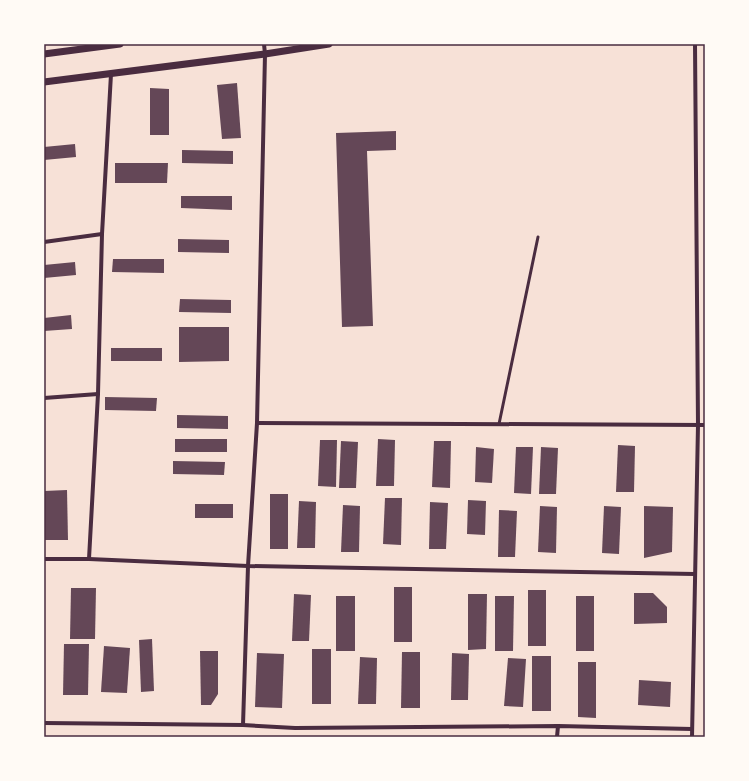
<svg xmlns="http://www.w3.org/2000/svg" width="749" height="781" font-family="'Fira Sans',sans-serif">
	<style>
		.building { fill: #644757 }
		.lines { fill: none; stroke-linecap: round; stroke-linejoin: round }
		.service { stroke: #4a2c40; stroke-width: 3 }
		.minor { stroke: #4a2c40; stroke-width: 4 }
		.tertiary { stroke: #4a2c40; stroke-width: 7 }
		.neatline { fill: none; stroke: #4a2c40; stroke-width: 1.5 }
	</style>
	<rect width="100%" height="100%" fill="#f7e1d7"/>
	<!-- building -->
	<g class="building">
		<polygon points="237,83 241,138 222,139 217,85"/>
		<polygon points="150,88 169,89 169,135 150,135"/>
		<polygon points="396,131 396,150 367,151 373,326 342,327 336,133"/>
		<polygon points="75,144 76,157 44,160 44,147"/>
		<polygon points="182,150 233,151 233,164 182,163"/>
		<polygon points="115,163 168,163 167,183 115,183"/>
		<polygon points="181,196 232,196 232,210 181,208"/>
		<polygon points="178,239 229,240 229,253 178,252"/>
		<polygon points="113,259 164,259 164,273 112,272"/>
		<polygon points="75,262 76,275 44,278 44,265"/>
		<polygon points="180,299 231,300 231,313 179,312"/>
		<polygon points="71,315 72,329 44,331 44,318"/>
		<polygon points="179,327 229,327 229,361 179,362"/>
		<rect x="111" y="348" width="51" height="13"/>
		<polygon points="105,397 157,398 156,411 105,410"/>
		<polygon points="177,415 228,416 228,429 177,428"/>
		<rect x="175" y="439" width="52" height="13"/>
		<polygon points="378,439 395,440 394,486 376,486"/>
		<polygon points="320,440 337,440 336,487 318,486"/>
		<polygon points="341,441 358,442 356,488 339,488"/>
		<polygon points="434,441 451,441 450,488 432,487"/>
		<polygon points="618,445 635,446 634,492 616,492"/>
		<polygon points="476,447 494,449 492,483 475,482"/>
		<polygon points="516,447 533,447 531,494 514,493"/>
		<polygon points="541,447 558,448 556,494 539,494"/>
		<polygon points="173,461 225,462 224,475 173,474"/>
		<polygon points="67,490 68,540 44,540 44,491"/>
		<rect x="270" y="494" width="18" height="55"/>
		<polygon points="385,498 402,498 401,545 383,544"/>
		<polygon points="468,500 486,501 485,535 467,534"/>
		<polygon points="299,501 316,502 315,548 297,548"/>
		<polygon points="430,502 448,503 446,549 429,549"/>
		<rect x="195" y="504" width="38" height="14"/>
		<polygon points="343,505 360,506 359,552 341,552"/>
		<polygon points="540,506 557,507 556,553 538,552"/>
		<polygon points="604,506 621,507 619,554 602,553"/>
		<polygon points="644,506 673,507 672,552 644,558"/>
		<polygon points="499,510 517,511 515,557 498,557"/>
		<rect x="394" y="587" width="18" height="55"/>
		<polygon points="71,588 96,588 95,639 70,639"/>
		<rect x="528" y="590" width="18" height="56"/>
		<polygon points="634,593 653,593 667,607 667,623 634,624"/>
		<polygon points="294,594 311,595 309,641 292,641"/>
		<polygon points="468,594 487,594 486,649 468,650"/>
		<rect x="336" y="596" width="19" height="55"/>
		<polygon points="495,596 514,596 513,651 495,651"/>
		<rect x="576" y="596" width="18" height="55"/>
		<polygon points="152,639 154,691 141,692 139,640"/>
		<polygon points="64,644 89,644 88,695 63,695"/>
		<polygon points="104,646 130,648 127,693 101,692"/>
		<rect x="312" y="649" width="19" height="55"/>
		<polygon points="200,651 218,651 218,694 211,705 201,705"/>
		<polygon points="402,652 420,652 420,708 401,708"/>
		<polygon points="257,653 284,654 282,708 255,707"/>
		<polygon points="452,653 469,654 468,700 451,700"/>
		<rect x="532" y="656" width="19" height="55"/>
		<polygon points="360,657 377,658 376,704 358,704"/>
		<polygon points="508,658 526,659 523,707 504,706"/>
		<polygon points="578,662 596,662 596,718 578,717"/>
		<polygon points="639,680 671,682 670,707 638,705"/>
	</g>
	<g class="lines">
		<!-- service -->
		<polyline class="service" points="499,424 538,237"/>
		<!-- minor -->
		<g class="minor">
			<polyline points="44,242 102,234"/>
			<polyline points="44,398 98,394"/>
			<polyline points="257,423 705,425"/>
			<polyline points="44,559 89,559 248,566 695,574"/>
			<polyline points="89,559 98,394 102,234 111,74"/>
			<polyline points="44,723 243,725 295,728 558,726 692,729"/>
			<polyline points="243,725 248,566 257,423 265,54 264,44"/>
			<polyline points="557,737 558,726"/>
			<polyline points="692,737 698,425 695,44"/>
		</g>
		<!-- tertiary -->
		<g class="tertiary">
			<polyline points="44,54 120,44"/>
			<polyline points="44,82 265,54 329,44"/>
		</g>
	</g>
	<!-- border -->
	<rect width="749" height="781" fill="none" stroke="#fffaf5" stroke-width="90"/>
	<rect x="45" y="45" width="659" height="691" class="neatline"/>
</svg>
